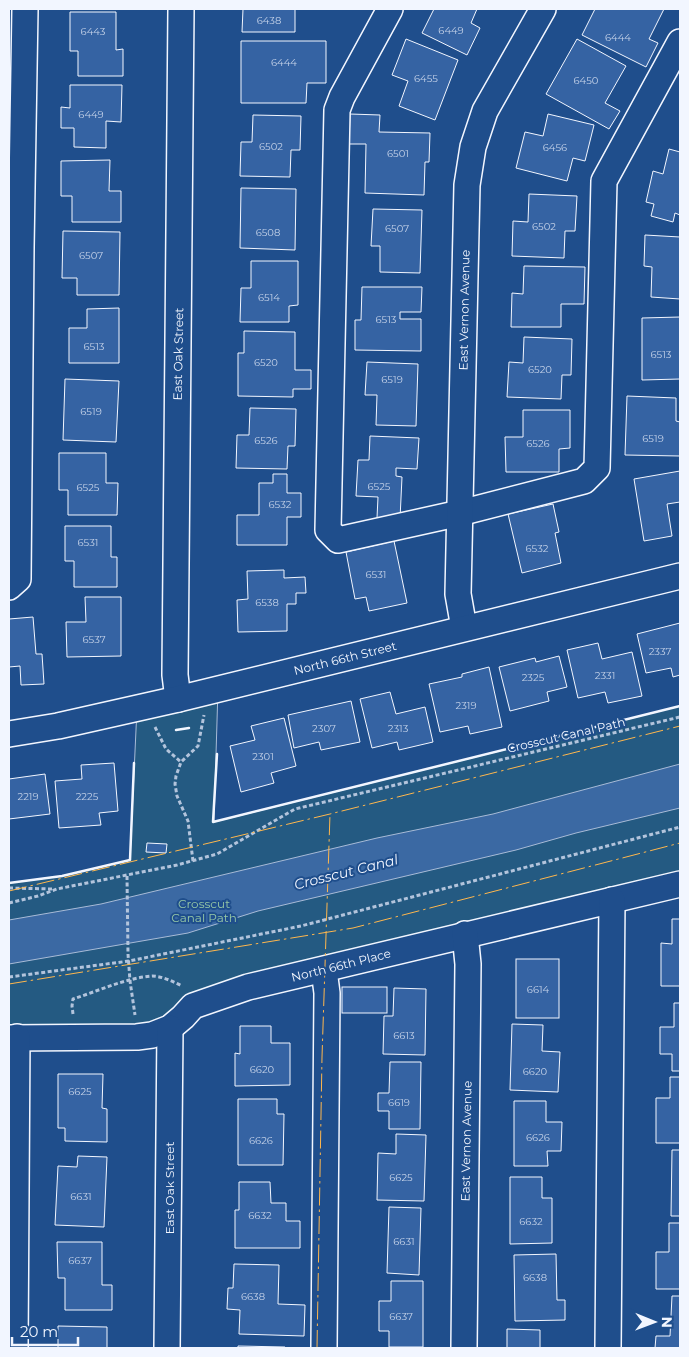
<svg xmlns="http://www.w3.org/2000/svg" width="689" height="1357" font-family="Montserrat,sans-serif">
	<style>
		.green { fill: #245a82; stroke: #a8bbd7 }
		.water { fill: #3b69a3; stroke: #a8bbd7 }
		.building { fill: #3563a3; stroke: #f2f6ff }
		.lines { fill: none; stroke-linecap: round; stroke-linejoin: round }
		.minor-casing { stroke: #f2f6ff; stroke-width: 28 }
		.path { stroke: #b3c4dc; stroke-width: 3; stroke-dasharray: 4 2.5; stroke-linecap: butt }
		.minor { stroke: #1f4e8c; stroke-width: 25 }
		.wall { stroke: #f2f6ff; stroke-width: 2.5 }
		.power { stroke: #ffb74d; stroke-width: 1; stroke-dasharray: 18 4 2.5 4; stroke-linecap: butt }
		.labels { text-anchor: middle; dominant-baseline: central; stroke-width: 4; stroke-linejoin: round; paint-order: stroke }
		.number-label { font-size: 10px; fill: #c3d1e8 }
		.street-label { font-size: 12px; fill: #f2f6ff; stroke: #1f4e8c }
		.park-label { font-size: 12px; fill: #97c8a6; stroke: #1f4e8c }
		.water-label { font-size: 14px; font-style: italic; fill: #f2f6ff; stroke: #1f4e8c }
	</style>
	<rect width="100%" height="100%" fill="#1f4e8c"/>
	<!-- green -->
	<polygon class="green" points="218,688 214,822 680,706 680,884 324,970 170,1028 9,1038 9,883 62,876 130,860 137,708"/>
	<!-- water -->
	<polygon class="water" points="680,764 680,808 576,833 516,850 258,911 188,933 9,964 9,920 101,904 377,838 493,814"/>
	<!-- building -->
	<g class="building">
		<polygon points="243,9 295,9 295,32 242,32"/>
		<polygon points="434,9 477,9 471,23 480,28 467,55 422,33"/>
		<polygon points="595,9 664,9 649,39 658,43 646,67 582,35"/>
		<polygon points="70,12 116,12 116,50 123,49 123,76 78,76 78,51 70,51"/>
		<polygon points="406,39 458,60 435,120 399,106 408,81 392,75"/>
		<polygon points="577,39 626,66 605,103 620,111 609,129 546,94"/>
		<polygon points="241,41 326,41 326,83 307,83 306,103 241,103"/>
		<polygon points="70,85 122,85 121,122 106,121 106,148 74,147 74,128 61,128 61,107 70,108"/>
		<polygon points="350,114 380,115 379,132 430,133 429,162 425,162 424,195 365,193 366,144 349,144"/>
		<polygon points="548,114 594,125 585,161 573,158 567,181 516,168 525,132 543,136"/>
		<polygon points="253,115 301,116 300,150 291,150 290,177 240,176 241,142 252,142"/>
		<polygon points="669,149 680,152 680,215 675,213 673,222 651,216 654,204 646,202 653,171 663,174"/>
		<polygon points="110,160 109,191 121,191 121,222 72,222 72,196 61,196 61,161"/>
		<polygon points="241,188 296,189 295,250 240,248"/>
		<polygon points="529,194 577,196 575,231 565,231 564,258 512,256 513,221 528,222"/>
		<polygon points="373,209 422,210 420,273 380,272 380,246 371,246"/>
		<polygon points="63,231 120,232 119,295 77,295 77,278 62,278"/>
		<polygon points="645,235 680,237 680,299 651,297 652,267 644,266"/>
		<polygon points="251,261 298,261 298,305 289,306 289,322 240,322 241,288 251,288"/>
		<polygon points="524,266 585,267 584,304 561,304 561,327 511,327 512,293 523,294"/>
		<polygon points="362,287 422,287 421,312 400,312 400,319 421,319 421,351 355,350 355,320 361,320"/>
		<polygon points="119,308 119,363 69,363 69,328 87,328 87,309"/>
		<polygon points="680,317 680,379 642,380 642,318"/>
		<polygon points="244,331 295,332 295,370 311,370 311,389 293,389 293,397 238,396 238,353 244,353"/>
		<polygon points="524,337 572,339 571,375 562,375 561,399 507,397 509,362 523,363"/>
		<polygon points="367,362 418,364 416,426 376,425 377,395 365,395"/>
		<polygon points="65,379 119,381 116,442 63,440"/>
		<polygon points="627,396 676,398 676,421 680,422 680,456 625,455"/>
		<polygon points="250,408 296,409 295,446 288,446 287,469 236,468 237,435 249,435"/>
		<polygon points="523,410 570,410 570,448 559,449 559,472 506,472 505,437 523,437"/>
		<polygon points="370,436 419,438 417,469 396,468 396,476 402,477 400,519 377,518 378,497 356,496 358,460 369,460"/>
		<polygon points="59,453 106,453 106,483 118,483 117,515 68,515 68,490 59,490"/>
		<polygon points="680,471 680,502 667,504 672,536 644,541 634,479"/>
		<polygon points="273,474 287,474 287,493 301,493 301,517 287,517 287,545 237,545 237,515 259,515 259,483 273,483"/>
		<polygon points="553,504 559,532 555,533 561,563 522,573 508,514"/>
		<polygon points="65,526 111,526 111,557 117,557 117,587 74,587 74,561 65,561"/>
		<polygon points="394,541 407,603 369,611 366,597 355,599 346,552"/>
		<polygon points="284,570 284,578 305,577 306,593 296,593 296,604 287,604 287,631 238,632 237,600 248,599 247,571"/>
		<polygon points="85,597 121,597 121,656 67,657 66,622 86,622"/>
		<polygon points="33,617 36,654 42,654 44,684 21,685 20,666 9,667 9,619"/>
		<polygon points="680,623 680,675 673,677 671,668 646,673 637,634"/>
		<polygon points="598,643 602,659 632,652 642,696 608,703 605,692 578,698 567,650"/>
		<polygon points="559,656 567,687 547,692 549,701 510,711 499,667 535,658 536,662"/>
		<polygon points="489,667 502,727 470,734 468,726 440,732 429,684 462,677 462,674"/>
		<polygon points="390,692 396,714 425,707 433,742 399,750 397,742 372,748 360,699"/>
		<polygon points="351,701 360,742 321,750 319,742 294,748 288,715"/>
		<polygon points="284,718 296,766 271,773 274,783 241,792 230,746 255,740 251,726"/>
		<polygon points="114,763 118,811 99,813 101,825 59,828 55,781 82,779 81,765"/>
		<polygon points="45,774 50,814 9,819 9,779"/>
		<polygon points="147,843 167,844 166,853 146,852"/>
		<polygon points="672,919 680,919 680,986 661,986 661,943 672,944"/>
		<rect x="516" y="959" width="43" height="59"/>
		<rect x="342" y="987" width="45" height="26"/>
		<polygon points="394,988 426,989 425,1055 383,1054 384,1016 393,1016"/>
		<polygon points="674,1003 680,1003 680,1071 672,1071 672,1054 660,1054 660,1027 674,1027"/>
		<polygon points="512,1024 543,1025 542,1051 560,1052 558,1092 510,1090"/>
		<polygon points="240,1026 271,1026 271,1043 290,1043 290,1085 235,1086 235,1053 240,1054"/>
		<polygon points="390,1062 421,1062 420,1129 389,1129 389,1111 378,1111 378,1093 389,1093"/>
		<polygon points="58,1074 103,1074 102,1108 107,1109 107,1142 65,1141 65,1128 58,1128"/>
		<polygon points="670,1077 680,1077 680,1143 656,1143 656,1098 670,1098"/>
		<polygon points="238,1099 277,1099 277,1114 284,1114 283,1165 238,1165"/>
		<polygon points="514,1101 546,1101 546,1122 562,1122 561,1151 547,1151 548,1166 514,1166"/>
		<polygon points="396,1134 426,1135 424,1201 377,1200 378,1153 396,1154"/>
		<polygon points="672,1150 680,1150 680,1216 671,1216"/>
		<polygon points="78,1156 107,1157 104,1227 55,1225 58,1166 77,1167"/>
		<polygon points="510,1177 542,1177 542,1198 552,1198 552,1243 510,1244"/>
		<polygon points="239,1182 270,1182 271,1203 286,1203 286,1221 300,1221 300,1248 235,1248 235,1210 239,1210"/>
		<polygon points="389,1207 421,1208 419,1275 387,1273"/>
		<polygon points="669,1223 680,1223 680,1289 656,1289 656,1252 669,1252"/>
		<polygon points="57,1242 102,1242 102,1285 112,1285 112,1310 65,1310 65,1278 58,1278"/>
		<polygon points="556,1254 557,1300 565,1300 565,1320 515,1321 514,1255"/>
		<polygon points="234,1264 279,1265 278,1304 305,1305 304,1336 239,1334 240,1310 227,1309 228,1288 233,1288"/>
		<polygon points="391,1281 423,1281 423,1347 389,1347 389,1331 379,1331 379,1301 391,1301"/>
		<polygon points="672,1296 680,1296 680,1348 655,1348 656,1336 670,1336"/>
		<polygon points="58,1326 107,1327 107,1348 58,1348"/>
		<polygon points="507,1329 540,1330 540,1348 507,1348"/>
		<polygon points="238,1346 285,1347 285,1348 238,1348"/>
	</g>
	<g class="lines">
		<defs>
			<g id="minor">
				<polyline points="390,9 342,97 337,110 328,530 338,540 460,513 584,481 597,468 604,181 680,42"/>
				<polyline points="9,587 18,579 21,247 25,9"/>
				<polyline points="464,628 458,594 467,185 473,147 485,111 543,9"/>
				<polyline points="178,699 175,675 181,9"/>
				<polyline points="9,734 58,726 178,699 680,576"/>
				<polyline points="9,1038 137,1037 152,1035 170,1028 183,1017 193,1006 248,987 680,884"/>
				<polyline points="15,1348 17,1037"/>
				<polyline points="167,1348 170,1028"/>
				<polyline points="324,1348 327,993 324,970"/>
				<polyline points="464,1348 468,964 465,934"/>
				<polyline points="608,1348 612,900"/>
			</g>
		</defs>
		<!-- minor casing -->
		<use href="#minor" class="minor-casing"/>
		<!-- path -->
		<g class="path">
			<polyline points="155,727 166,749 181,762"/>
			<polyline points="193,861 188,821 177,796 175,784 176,776 181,762 198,746 204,715"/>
			<polyline points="127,876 128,954 130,981 135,1015"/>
			<polyline points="9,888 53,889"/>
			<polyline points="9,903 38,896 57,889 177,865 217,854 295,809 680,717"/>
			<polyline points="9,977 129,961 301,926 680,827"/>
			<path d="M73,1014L72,1006L73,999C98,991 126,978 152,976C162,976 174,982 182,986"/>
		</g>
		<!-- minor -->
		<use href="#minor" class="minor"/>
		<!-- wall -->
		<g class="wall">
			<polyline points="176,730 189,728"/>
			<polyline points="217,754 213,822 680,706"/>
			<polyline points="9,883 62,876 130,860 134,763"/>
		</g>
		<!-- power -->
		<g class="power">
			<polyline points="9,891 330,814 680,726"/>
			<polyline points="9,984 353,928 680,843"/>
			<polyline points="317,1348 322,1057 330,814"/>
		</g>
	</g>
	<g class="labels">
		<!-- number labels -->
		<g class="number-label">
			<text x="269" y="20">6438</text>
			<text x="451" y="30">6449</text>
			<text x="93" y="31">6443</text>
			<text x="618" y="37">6444</text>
			<text x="284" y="62">6444</text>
			<text x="426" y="78">6455</text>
			<text x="586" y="80">6450</text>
			<text x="91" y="114">6449</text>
			<text x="271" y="146">6502</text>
			<text x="555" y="147">6456</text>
			<text x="398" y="153">6501</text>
			<text x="544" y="226">6502</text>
			<text x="397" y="228">6507</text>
			<text x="268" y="232">6508</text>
			<text x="91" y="255">6507</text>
			<text x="269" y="297">6514</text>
			<text x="386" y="319">6513</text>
			<text x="94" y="346">6513</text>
			<text x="661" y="354">6513</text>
			<text x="266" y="362">6520</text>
			<text x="540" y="369">6520</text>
			<text x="392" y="379">6519</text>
			<text x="91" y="411">6519</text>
			<text x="653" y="438">6519</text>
			<text x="266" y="440">6526</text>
			<text x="538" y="443">6526</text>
			<text x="379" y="486">6525</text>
			<text x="88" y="487">6525</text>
			<text x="280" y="504">6532</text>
			<text x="88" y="542">6531</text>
			<text x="537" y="548">6532</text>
			<text x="376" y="574">6531</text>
			<text x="267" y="602">6538</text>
			<text x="94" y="639">6537</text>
			<text x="660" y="651">2337</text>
			<text x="605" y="675">2331</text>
			<text x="533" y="677">2325</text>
			<text x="466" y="705">2319</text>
			<text x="324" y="728">2307</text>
			<text x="398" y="728">2313</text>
			<text x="263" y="756">2301</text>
			<text x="28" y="796">2219</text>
			<text x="87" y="796">2225</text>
			<text x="538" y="989">6614</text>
			<text x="404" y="1035">6613</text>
			<text x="262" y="1069">6620</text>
			<text x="535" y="1071">6620</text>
			<text x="80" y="1091">6625</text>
			<text x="399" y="1102">6619</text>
			<text x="538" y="1137">6626</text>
			<text x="261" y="1140">6626</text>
			<text x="401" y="1177">6625</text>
			<text x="81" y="1196">6631</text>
			<text x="260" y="1215">6632</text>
			<text x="531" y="1221">6632</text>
			<text x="404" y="1241">6631</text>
			<text x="80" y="1260">6637</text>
			<text x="535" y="1277">6638</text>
			<text x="253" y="1296">6638</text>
			<text x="401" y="1316">6637</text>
		</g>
		<!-- street labels -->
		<g class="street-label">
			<text transform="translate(464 310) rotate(-89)">East Vernon Avenue</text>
			<text transform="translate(178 354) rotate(-89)">East Oak Street</text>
			<text transform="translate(345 658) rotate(-14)">North 66th Street</text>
			<text transform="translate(566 735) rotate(-13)">Crosscut Canal Path</text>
			<text transform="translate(341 965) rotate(-14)">North 66th Place</text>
			<text transform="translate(466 1141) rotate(-89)">East Vernon Avenue</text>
			<text transform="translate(169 1188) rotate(-90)">East Oak Street</text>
		</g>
		<!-- park labels -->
		<g class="park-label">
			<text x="204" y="903">Crosscut<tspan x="204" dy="14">Canal Path</tspan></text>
		</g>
		<!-- water labels -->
		<g class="water-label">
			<text transform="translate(346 872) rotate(-14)">Crosscut Canal</text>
		</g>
	</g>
	<!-- border -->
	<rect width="689" height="1357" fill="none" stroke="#f2f6ff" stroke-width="20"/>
	<!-- north arrow -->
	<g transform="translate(654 1322) rotate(91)" stroke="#1f4e8c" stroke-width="4" paint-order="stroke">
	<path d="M0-4L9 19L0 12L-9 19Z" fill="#f2f6ff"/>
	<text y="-8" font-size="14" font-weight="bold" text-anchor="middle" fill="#f2f6ff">N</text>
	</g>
	<!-- scale -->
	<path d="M12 1337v8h66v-8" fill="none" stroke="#f2f6ff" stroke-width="2.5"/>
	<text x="20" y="1337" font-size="15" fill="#f2f6ff" stroke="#1f4e8c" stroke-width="4" paint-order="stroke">20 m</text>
</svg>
